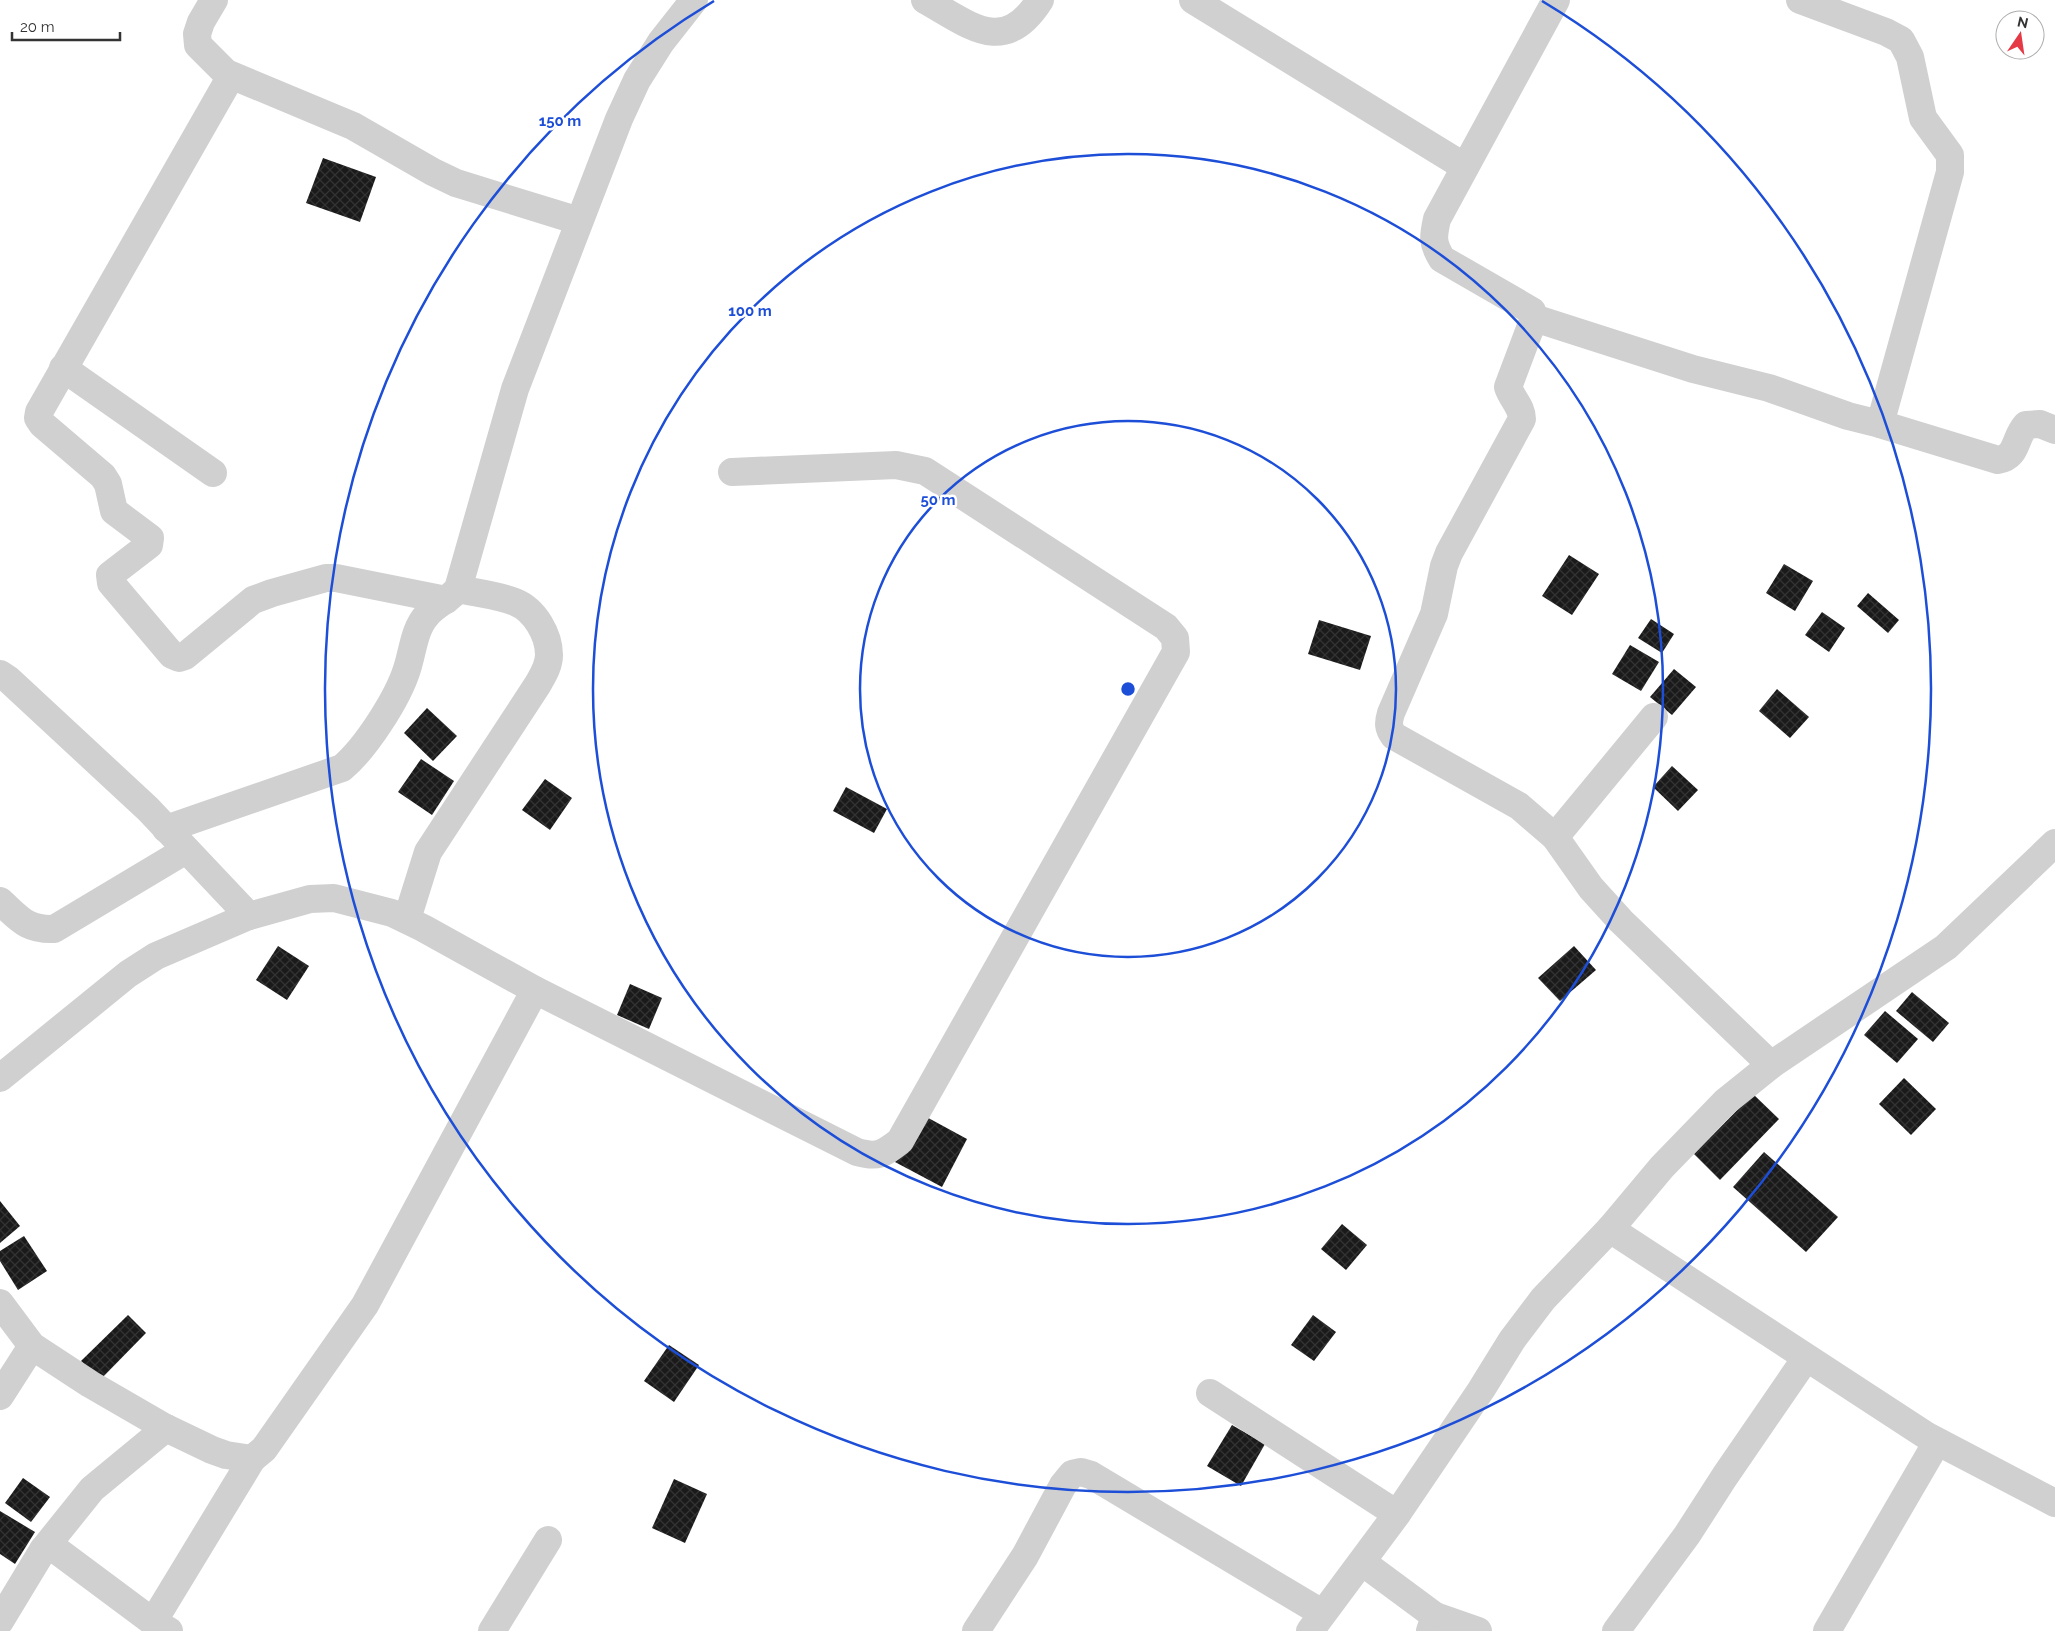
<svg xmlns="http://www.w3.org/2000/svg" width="2055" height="1631" font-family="Raleway,sans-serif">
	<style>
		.building { fill: url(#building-cross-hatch) }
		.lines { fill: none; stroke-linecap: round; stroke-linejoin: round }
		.street { stroke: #d0d0d0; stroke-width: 28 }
		.ring { fill: none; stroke: #1d4ed8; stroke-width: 2.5 }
		.centre { fill: #1d4ed8; stroke: #fff; stroke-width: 2.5 }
		.ring-label { font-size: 15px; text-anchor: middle; font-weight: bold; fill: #1d4ed8; stroke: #fff; stroke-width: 5; stroke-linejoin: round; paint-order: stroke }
	</style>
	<defs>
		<pattern id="building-cross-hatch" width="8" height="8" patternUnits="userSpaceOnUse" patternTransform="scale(1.25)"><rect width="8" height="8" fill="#1a1a1a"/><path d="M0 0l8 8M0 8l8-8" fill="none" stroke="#333"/></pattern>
	</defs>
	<rect width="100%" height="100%" fill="#fff"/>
	<!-- building -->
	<g class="building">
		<polygon points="323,158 376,177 360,222 306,203"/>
		<polygon points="1569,555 1599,574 1572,615 1542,596"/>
		<polygon points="1784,564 1813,581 1795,611 1766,593"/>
		<polygon points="1868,593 1899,620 1888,633 1857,606"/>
		<polygon points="1822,612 1845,628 1829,652 1805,635"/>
		<polygon points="1651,619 1674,634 1662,653 1638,638"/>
		<polygon points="1319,620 1371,636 1360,670 1308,654"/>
		<polygon points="1630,645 1659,662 1641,691 1612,674"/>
		<polygon points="1674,669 1696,687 1672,715 1650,697"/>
		<polygon points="1777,689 1809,717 1790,738 1759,711"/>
		<polygon points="427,708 457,736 433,761 404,733"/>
		<polygon points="421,759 454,781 432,815 398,792"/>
		<polygon points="1672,766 1698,790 1678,811 1653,787"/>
		<polygon points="545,779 572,798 550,830 522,810"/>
		<polygon points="846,787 887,809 874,833 833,811"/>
		<polygon points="278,946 309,966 287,1000 256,980"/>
		<polygon points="1574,946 1596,970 1560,1001 1538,978"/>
		<polygon points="630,984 662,998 649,1029 617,1015"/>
		<polygon points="1912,992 1949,1023 1933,1042 1896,1011"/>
		<polygon points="1885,1011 1918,1039 1897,1063 1864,1035"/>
		<polygon points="1904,1078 1936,1109 1911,1135 1879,1104"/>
		<polygon points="1753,1094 1779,1119 1720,1180 1694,1154"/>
		<polygon points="921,1114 967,1139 942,1187 895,1162"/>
		<polygon points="1764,1152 1838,1217 1806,1252 1733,1187"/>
		<polygon points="0,1201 20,1226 0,1243"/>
		<polygon points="1342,1224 1367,1245 1346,1270 1321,1249"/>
		<polygon points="24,1236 47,1271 18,1290 0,1261 0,1251"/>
		<polygon points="128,1315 146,1333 100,1380 81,1361"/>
		<polygon points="1313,1315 1336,1332 1314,1361 1291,1345"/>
		<polygon points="669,1345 699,1365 674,1402 644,1381"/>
		<polygon points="1232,1425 1265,1444 1241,1486 1207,1466"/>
		<polygon points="23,1478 50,1497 31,1522 5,1503"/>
		<polygon points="674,1479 707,1494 685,1543 652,1528"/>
		<polygon points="0,1511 35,1532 15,1564 0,1554"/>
	</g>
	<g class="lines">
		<!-- street -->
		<g class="street">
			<polyline points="214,0 201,22 197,34 198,45 226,73 353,126 433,172 456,183 579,221"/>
			<path d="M925,0C970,25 1004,57 1040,0"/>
			<polyline points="1193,0 1465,167"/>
			<path d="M1556,0L1437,219C1433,237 1432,243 1442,259L1532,311L1534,318L1508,387C1512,399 1522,407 1522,419L1449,553L1444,566L1434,614L1391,713C1388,723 1388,728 1394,736L1519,806L1555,837L1591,888L1621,921L1771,1065"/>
			<polyline points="1800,0 1886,32 1901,40 1910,57 1923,118 1950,155 1950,172 1880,424"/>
			<polyline points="231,76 39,412 38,418 42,424 103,476 108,484 114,511 150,538 149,545 110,575 111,583 172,655 179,658 185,656 253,600 272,593 326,578 336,578 446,600"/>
			<path d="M1534,318L1693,369L1769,388L1848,416L1880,424L1998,460C2018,457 2014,438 2026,425L2040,424L2055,430"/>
			<polyline points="63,368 213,473"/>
			<polyline points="0,674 9,680 148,809 249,916"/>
			<path d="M166,829L342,768C366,748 398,698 407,669C413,651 414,629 427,615C434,606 446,601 454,593"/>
			<polyline points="1555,837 1654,717"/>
			<path d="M0,901C19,918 26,930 54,929L186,850"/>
			<path d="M407,919L428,852L538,684C543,675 549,666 549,655C549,635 535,610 515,602C498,595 476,593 458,589L515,389L619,119L637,80L661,42L694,0"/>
			<path d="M0,1078L128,974L156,956L249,916L310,899L334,898L392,913L423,928L535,990L857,1152C878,1158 883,1154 900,1141L1176,652L1175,638L1166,627L925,471L896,465L732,472"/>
			<polyline points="1610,1229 1927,1436 2055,1503"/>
			<polyline points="0,1303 32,1346 90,1384 166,1428 212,1450 226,1455 252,1459 264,1449 365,1305 535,990"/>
			<polyline points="1210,1393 1397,1514"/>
			<polyline points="0,1396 32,1346"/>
			<polyline points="43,1550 92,1489 166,1428"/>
			<polyline points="1362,1562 1435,1616 1430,1631"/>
			<polyline points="1435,1616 1478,1631"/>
			<polyline points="0,1621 43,1550 51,1549 59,1552 153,1622"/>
			<polyline points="169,1631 153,1622 252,1459"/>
			<polyline points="492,1631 548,1540"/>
			<polyline points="976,1631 1025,1556 1063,1485 1072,1474 1081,1472 1091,1475 1322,1613"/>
			<polyline points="1310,1631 1397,1514 1481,1390 1512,1340 1543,1299 1610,1229 1662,1167 1725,1102 1771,1065 1946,947 2055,843"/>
			<polyline points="1616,1631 1687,1535 1725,1476 1806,1358"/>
			<polyline points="1827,1631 1937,1442"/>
		</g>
	</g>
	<!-- distance rings -->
	<g class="ring">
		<circle cx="1128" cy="689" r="268"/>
		<circle cx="1128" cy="689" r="535"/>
		<path d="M1542 1A803 803 0 1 1 714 1"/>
	</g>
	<circle cx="1128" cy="689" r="8" class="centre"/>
	<g class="ring-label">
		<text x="560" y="126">150 m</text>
		<text x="750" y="316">100 m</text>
		<text x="938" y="505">50 m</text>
	</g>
	<!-- north arrow -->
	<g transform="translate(2020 35) rotate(13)"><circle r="24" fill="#ffffff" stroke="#adadad"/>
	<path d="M0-4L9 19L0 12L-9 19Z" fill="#e63946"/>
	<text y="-8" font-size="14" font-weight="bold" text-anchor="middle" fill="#333333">N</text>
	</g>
	<!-- scale -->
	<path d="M12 32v8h108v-8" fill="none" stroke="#333333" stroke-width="2.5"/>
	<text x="20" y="32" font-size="15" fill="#333333" stroke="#ffffff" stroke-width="4" paint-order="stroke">20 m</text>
</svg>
